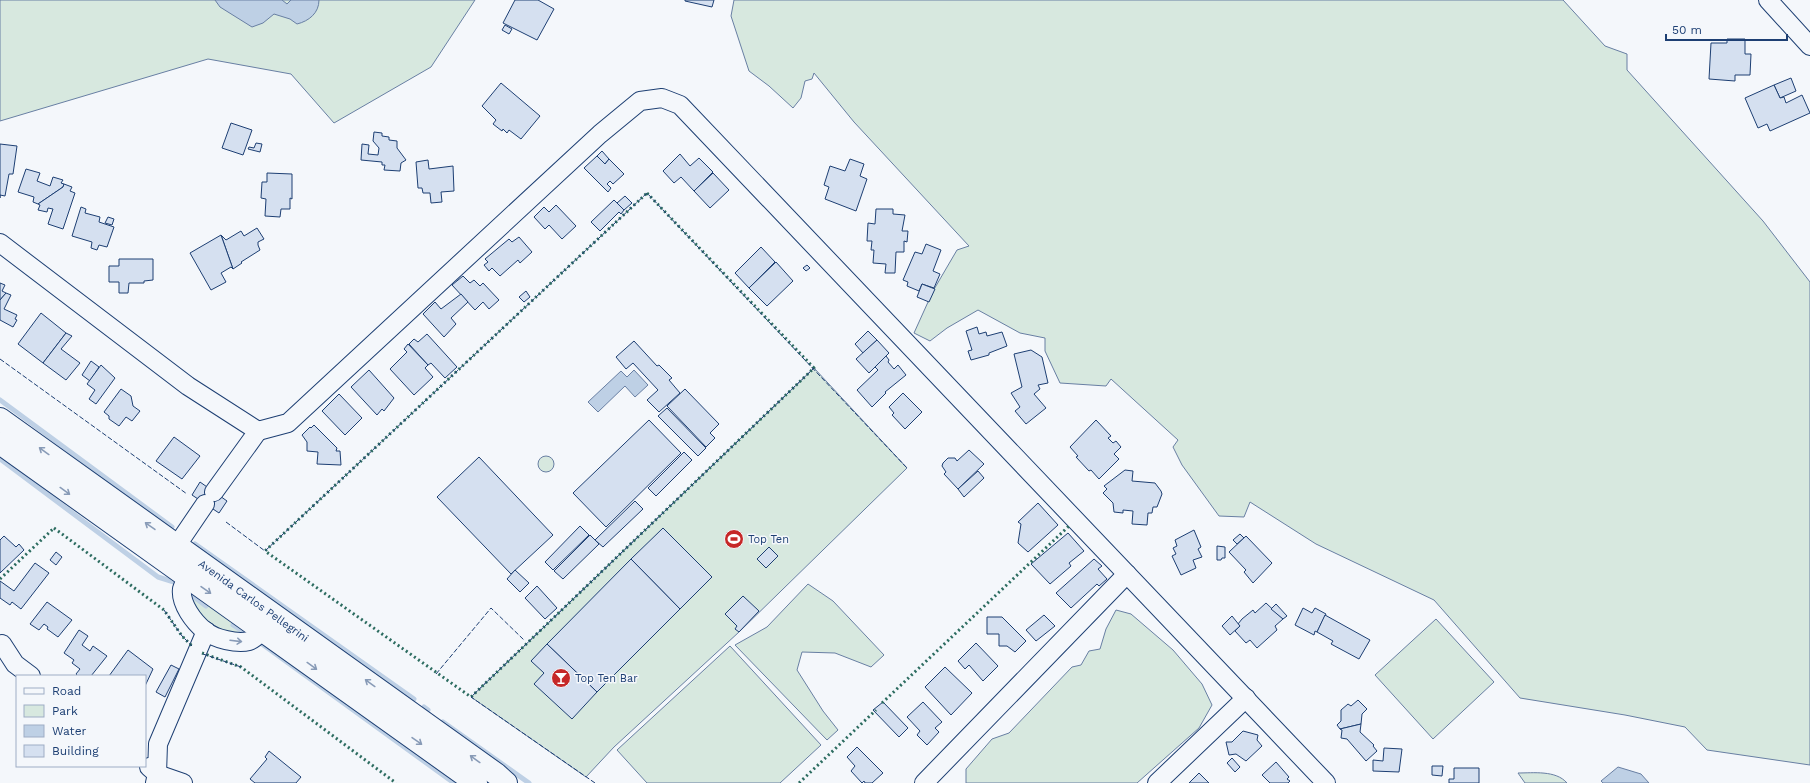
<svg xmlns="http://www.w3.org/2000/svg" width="1810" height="783" font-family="'Work Sans',sans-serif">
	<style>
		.green { fill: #d7e8df; stroke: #687fa3 }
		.water { fill: #bed0e5; stroke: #687fa3 }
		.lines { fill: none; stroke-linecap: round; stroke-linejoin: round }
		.stream { stroke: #bed0e5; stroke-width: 5 }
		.building { fill: #d5e0f0; stroke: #1d3f73 }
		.minor-casing { stroke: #1d3f73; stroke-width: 20 }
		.major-casing { stroke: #1d3f73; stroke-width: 24 }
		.minor { stroke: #f4f7fb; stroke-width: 18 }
		.major { stroke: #f4f7fb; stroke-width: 22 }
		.hedge { stroke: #2c6c60; stroke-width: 3; stroke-dasharray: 2 3; stroke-linecap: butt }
		.fence { stroke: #1d3f73; stroke-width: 1; stroke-dasharray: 5 2; stroke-linecap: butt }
		.oneway { stroke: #889bb7 }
		.labels { text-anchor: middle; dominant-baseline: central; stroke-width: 3; stroke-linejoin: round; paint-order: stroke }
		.poi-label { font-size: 11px; fill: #1d3f73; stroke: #f4f7fb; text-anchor: start }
		.street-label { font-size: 11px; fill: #1d3f73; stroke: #f4f7fb }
	</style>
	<rect width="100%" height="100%" fill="#f4f7fb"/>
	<!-- green -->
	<g class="green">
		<polygon points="0,0 475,0 431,67 334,123 291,74 208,59 0,121"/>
		<polygon points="734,0 1563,0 1605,46 1627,54 1627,70 1763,221 1810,282 1810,765 1707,750 1685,727 1625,715 1520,698 1434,600 1316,544 1250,502 1244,517 1219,516 1182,465 1173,447 1178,440 1111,379 1106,386 1060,383 1045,351 1045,338 1020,333 978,310 947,328 930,341 914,333 933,291 957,250 969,246 854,122 814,73 812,79 805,81 801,98 793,108 769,86 749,71 731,16"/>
		<polygon points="814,368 907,468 739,632 614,747 586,777 471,697"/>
		<circle cx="546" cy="464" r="8"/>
		<polygon points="808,584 833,601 884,655 871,667 835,653 802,652 797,670 823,711 838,730 827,740 735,645 767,627"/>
		<polygon points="193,593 247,631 244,636 227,633 199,616 191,598"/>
		<polygon points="1116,610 1131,614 1173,650 1202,684 1212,705 1199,728 1137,783 966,783 966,769 992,739 1009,733 1072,667 1081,665 1089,651 1100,649 1106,629"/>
		<polygon points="1436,619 1494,682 1433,739 1375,675"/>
		<polygon points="730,646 821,745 780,783 647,783 617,750"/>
		<path d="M1518,773C1533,773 1556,770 1567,783H1525Z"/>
	</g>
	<!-- water -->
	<g class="water">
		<path d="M215,0H282L287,4L291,0H319C319,13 309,21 297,24L290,19L274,14L263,23L252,27L220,7Z"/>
		<polygon points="634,370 648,385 635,397 625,386 598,412 588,402 621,371 627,377"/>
		<polygon points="1618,767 1641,774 1649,783 1603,783 1601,781"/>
	</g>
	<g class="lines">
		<!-- stream -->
		<g class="stream">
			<polyline points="0,400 172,527"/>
			<polyline points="0,459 158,577 174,582"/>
			<polyline points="195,544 414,699"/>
			<polyline points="193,596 206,606"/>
			<polyline points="233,625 247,634"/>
			<polyline points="262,644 454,783"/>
			<polyline points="424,707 428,710"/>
			<polyline points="443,722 529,783"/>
		</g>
	</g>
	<!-- building -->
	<g class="building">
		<polygon points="515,0 538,0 554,9 537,40 503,23"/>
		<polygon points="685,0 714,0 712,7 685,1"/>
		<polygon points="505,25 512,29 509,34 502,30"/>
		<polygon points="1727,39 1745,39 1745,54 1751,54 1750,75 1735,75 1735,81 1709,79 1711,43 1727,43"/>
		<polygon points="1791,78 1796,91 1780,98 1774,85"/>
		<polygon points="501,83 540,116 521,139 509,130 507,133 503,129 502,131 493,124 496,120 482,106"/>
		<polygon points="1774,85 1780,98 1784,97 1786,103 1802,95 1810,113 1770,131 1767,124 1758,128 1745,98"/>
		<polygon points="231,123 252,130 243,155 222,148"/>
		<polygon points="374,132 382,133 382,136 389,137 389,140 397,141 397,148 406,160 401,163 400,171 384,170 385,165 382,165 382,162 361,160 362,144 369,145 368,154 378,155 379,148 373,141"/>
		<polygon points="256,143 262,144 260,152 248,149 249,147 254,148"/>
		<polygon points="0,144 17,146 13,174 9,174 5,196 0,195 0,198"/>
		<polygon points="602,151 609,159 605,164 597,156"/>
		<polygon points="680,154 690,166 699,158 713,172 694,191 681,177 674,183 663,171"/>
		<polygon points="597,156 605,164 609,159 624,174 613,184 610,181 607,184 611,188 608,192 584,168"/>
		<polygon points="850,159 864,164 860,176 867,179 856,211 825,199 829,187 824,185 830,166 845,171"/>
		<polygon points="428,160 429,169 453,166 454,191 441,192 442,202 431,203 430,193 423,193 422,188 418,188 416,162"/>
		<polygon points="26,169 40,173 37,181 50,186 53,177 63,180 61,183 64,184 63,187 38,204 33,202 34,197 18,192"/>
		<polygon points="267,173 292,174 292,199 290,198 290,209 281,209 280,217 265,216 266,199 261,198 262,182 267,182"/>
		<polygon points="713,173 729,190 710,208 694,191"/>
		<polygon points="64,184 72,187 70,191 75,193 63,229 48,224 53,209 48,208 47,212 38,210 40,205 38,204 63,187"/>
		<polygon points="625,196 632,203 624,210 617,203"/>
		<polygon points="614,200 624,210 621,214 619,212 600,231 591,222"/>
		<polygon points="556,205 576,226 562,239 549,225 545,229 534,217 544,207 549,212"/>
		<polygon points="81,207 86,209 85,213 100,217 99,222 114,227 107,247 99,245 97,250 91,248 92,242 72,236"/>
		<polygon points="876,209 893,209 893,214 905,215 902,231 908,231 907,242 904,241 904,252 896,252 895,273 885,273 886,264 873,263 874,250 871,250 872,241 867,241 868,223 875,224"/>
		<polygon points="108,217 114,219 112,225 105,223"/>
		<polygon points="257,228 264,239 258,242 258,245 260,250 241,262 242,263 233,269 221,235 226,240 241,231 244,236"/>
		<polygon points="221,235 233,269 231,267 221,273 226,282 211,290 190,253"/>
		<polygon points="519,237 532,252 520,263 518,260 500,276 492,268 489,271 484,265 488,262 485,259 509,239 512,242"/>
		<polygon points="926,244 941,250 933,271 940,274 934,288 922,284 919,291 907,286 908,282 903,280 915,252 922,254"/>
		<polygon points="761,247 775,262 749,288 735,273"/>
		<polygon points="119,259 153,259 153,280 144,281 144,283 129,283 128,293 119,293 119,282 109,282 109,266 119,266"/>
		<polygon points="776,262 793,281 767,306 749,288"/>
		<polygon points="807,265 810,268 806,271 803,268"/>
		<polygon points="463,276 470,283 474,280 480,286 483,283 499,300 489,309 483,302 475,310 452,285"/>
		<polygon points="0,283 5,285 2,291 6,293 0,300"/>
		<polygon points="922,284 935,289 929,302 917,297"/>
		<polygon points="526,291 530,297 524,302 519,297"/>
		<polygon points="6,293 11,295 4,309 17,315 15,319 17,320 13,327 0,320 0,300"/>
		<polygon points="461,294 468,302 451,318 456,324 444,337 423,314 435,302 441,309"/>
		<polygon points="41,313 66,333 43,363 18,344"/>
		<polygon points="977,327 979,334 986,332 987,336 1002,332 1007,346 989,353 989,355 971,360 968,351 972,350 966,331"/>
		<polygon points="868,331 877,340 863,353 855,344"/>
		<polygon points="66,333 72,336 61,349 80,363 66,380 43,363"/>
		<polygon points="427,334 457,367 445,378 431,363 428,365 409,344 414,339 418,342"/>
		<polygon points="877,340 889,353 869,373 856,359"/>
		<polygon points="634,341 657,366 659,365 672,378 669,380 680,393 659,412 647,400 658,390 633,363 626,369 616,357"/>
		<polygon points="408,344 428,365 425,368 433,377 414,395 390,369 407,352 404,349"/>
		<polygon points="1031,350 1042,357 1048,383 1038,385 1040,389 1034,394 1046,408 1026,424 1015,411 1020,407 1011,393 1022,387 1014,354"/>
		<polygon points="886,356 889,360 888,362 894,369 898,365 906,375 885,392 886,393 872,407 857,390 878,370 875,367"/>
		<polygon points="91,361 99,367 90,381 82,375"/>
		<polygon points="101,365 115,378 96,404 89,399 95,390 87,384"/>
		<polygon points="369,370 394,398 384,411 382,409 377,415 351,387"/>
		<polygon points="121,389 131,396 133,406 140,411 132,421 126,417 119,426 109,419 109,416 104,412"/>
		<polygon points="685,389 719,424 710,433 715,438 706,447 667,406"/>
		<polygon points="903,393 922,412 905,429 892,415 894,413 889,407"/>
		<polygon points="339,394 362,418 345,435 322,411"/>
		<polygon points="667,408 706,448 698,456 658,416"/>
		<polygon points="649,420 681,453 606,527 573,493"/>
		<polygon points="1096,420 1111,436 1108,438 1113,443 1116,441 1121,447 1114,454 1119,459 1099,479 1091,470 1089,471 1076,457 1078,456 1070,447"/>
		<polygon points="314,425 337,448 336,451 340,451 341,465 317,464 318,452 307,451 307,442 302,435 310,427 311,428"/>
		<polygon points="174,437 200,456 182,479 156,461"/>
		<polygon points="969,450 984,464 958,489 944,474 946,472 942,466 943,463 948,458 955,458 957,461"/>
		<polygon points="684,452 692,460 656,496 648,488"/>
		<polygon points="479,457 553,535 511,574 437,497"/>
		<polygon points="1125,470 1133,471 1132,481 1155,483 1161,491 1162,494 1157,507 1153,507 1152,513 1148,513 1147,525 1132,524 1133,511 1123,510 1123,513 1114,512 1113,503 1103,493 1107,489 1104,486"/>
		<polygon points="978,471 984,478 964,497 958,489"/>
		<polygon points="200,482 227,501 219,513 192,495"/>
		<polygon points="635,501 643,509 603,547 595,540"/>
		<polygon points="1038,503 1058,525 1028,552 1018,543 1021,524 1018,522"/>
		<polygon points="580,526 589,535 553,570 545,562"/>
		<polygon points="663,528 712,577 680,609 631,559"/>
		<polygon points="1194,530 1201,547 1198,549 1202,557 1193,560 1196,568 1181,575 1172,556 1176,554 1173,548 1177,546 1175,540"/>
		<polygon points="1068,533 1084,551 1069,563 1071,566 1050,584 1031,564"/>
		<polygon points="1240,534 1244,538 1237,544 1233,540"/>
		<polygon points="590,535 599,544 563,579 554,571"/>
		<polygon points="4,536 16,547 19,544 24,550 0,573 0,540"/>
		<polygon points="1246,536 1272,563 1253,583 1244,572 1246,570 1229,552"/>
		<polygon points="1217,546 1225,547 1225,558 1222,558 1221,560 1217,560"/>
		<polygon points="769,547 778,556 766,568 757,559"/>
		<polygon points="56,552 62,557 56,565 50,560"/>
		<polygon points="631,559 680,609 597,692 547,644"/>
		<polygon points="1094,559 1102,566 1098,569 1107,579 1099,586 1097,584 1071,608 1056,593"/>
		<polygon points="35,563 49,573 21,609 12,602 10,605 0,598 0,581 14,591"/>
		<polygon points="515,570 529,583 520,592 507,579"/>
		<polygon points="537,586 557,608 545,619 525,598"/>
		<polygon points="743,596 759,611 739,632 735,629 737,626 725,614"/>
		<polygon points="47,602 72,620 58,637 47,629 48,627 44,624 39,630 30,624"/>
		<polygon points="1266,603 1283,619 1275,626 1277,630 1257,648 1250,640 1246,643 1235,631 1240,626 1238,624 1242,619 1253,610 1255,613"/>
		<polygon points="1276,604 1287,616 1283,619 1271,609"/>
		<polygon points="1303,608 1312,613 1315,608 1326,614 1317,632 1315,631 1314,635 1295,625"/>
		<polygon points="1044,615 1055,626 1036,641 1026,630"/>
		<polygon points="1325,615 1370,640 1359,659 1331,644 1333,641 1317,632"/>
		<polygon points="1232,616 1240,626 1230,635 1222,626"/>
		<polygon points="987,617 1002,617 1026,641 1015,652 1007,646 999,646 999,634 987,634"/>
		<polygon points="79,630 88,636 82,645 90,651 93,646 107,656 91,676 78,676 76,674 80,669 72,663 74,660 64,653"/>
		<polygon points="976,643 998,666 983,681 969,665 965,669 958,661"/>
		<polygon points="547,644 597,692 572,719 534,684 544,673 531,661"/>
		<polygon points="128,650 153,669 145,686 145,676 109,676"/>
		<polygon points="171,665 179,669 165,697 156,692"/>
		<polygon points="945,667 972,693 951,715 925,687"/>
		<polygon points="1358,700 1367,709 1362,714 1361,724 1340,729 1337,725 1341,721 1341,710 1348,704 1351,706"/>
		<polygon points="883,702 908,728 899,737 873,710"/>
		<polygon points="923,702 942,722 935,728 939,732 927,745 917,735 920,731 907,717"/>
		<polygon points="1361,724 1360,732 1374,745 1373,746 1377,751 1366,761 1347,739 1341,738 1342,730 1340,729"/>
		<polygon points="1243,731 1258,735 1257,740 1262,746 1246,761 1236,754 1229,755 1226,742 1232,742"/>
		<polygon points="857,747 883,773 872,783 865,783 864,781 862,783 851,771 855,766 847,757"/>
		<polygon points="1384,748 1402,749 1399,772 1373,771 1373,760 1383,761"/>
		<polygon points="269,751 301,777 296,783 255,783 250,779 267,759 265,757"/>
		<polygon points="1232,758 1240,767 1235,772 1227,763"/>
		<polygon points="1276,762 1289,777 1287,779 1290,781 1288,783 1270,783 1262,775"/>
		<polygon points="1432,766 1443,766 1442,776 1432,775"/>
		<polygon points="1454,768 1479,768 1479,783 1449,783 1449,779 1454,779"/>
		<polygon points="1199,773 1209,783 1189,783"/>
	</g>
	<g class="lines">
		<defs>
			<g id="minor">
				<polyline points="1768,0 1810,46"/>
				<polyline points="0,243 188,386 258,431 288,423 600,134 640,101 662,98 680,105 1326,783"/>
				<polyline points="214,492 258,431"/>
				<polyline points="169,557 205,504"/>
				<path d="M187,577C186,581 183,585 182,589C180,604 194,622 205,631C215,639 237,644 249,641C258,638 265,626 270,619"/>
				<polyline points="2,644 15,664 31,676"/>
				<polyline points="149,767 157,774 183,783"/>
				<polyline points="155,783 157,774 158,744 206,631"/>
				<polyline points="924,783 1127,574"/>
				<polyline points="1157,783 1246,698"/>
			</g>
			<g id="major">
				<path id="s1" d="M0,419L496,774L506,783"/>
				<polyline points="0,443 476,783"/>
			</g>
		</defs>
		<!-- minor casing -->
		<use href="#minor" class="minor-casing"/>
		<!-- major casing -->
		<use href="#major" class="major-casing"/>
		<!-- minor -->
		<use href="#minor" class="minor"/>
		<!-- major -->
		<use href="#major" class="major"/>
		<!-- hedge -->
		<g class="hedge">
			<polygon points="647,193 814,368 471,697 265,551"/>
			<polyline points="54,528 164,610 182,636 193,647"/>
			<polyline points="0,579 54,528"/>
			<polyline points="202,653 241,667 396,783"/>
			<polyline points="882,703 1069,526"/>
			<polyline points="799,783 876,710"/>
		</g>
		<!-- fence -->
		<g class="fence">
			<polyline points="0,359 187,494"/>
			<polyline points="226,522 265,551 647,193 907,468"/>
			<polyline points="164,610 182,636 192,646"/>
			<polyline points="203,654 241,667"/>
			<polyline points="436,674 491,608 524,640"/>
			<polyline points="595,783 471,697 814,368"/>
		</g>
	</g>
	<!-- one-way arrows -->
	<defs><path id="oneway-shaft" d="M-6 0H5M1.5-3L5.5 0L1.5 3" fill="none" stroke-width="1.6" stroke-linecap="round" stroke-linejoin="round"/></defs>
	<g class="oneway">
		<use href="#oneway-shaft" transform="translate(44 451) rotate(-144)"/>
		<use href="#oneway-shaft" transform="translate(65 491) rotate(36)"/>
		<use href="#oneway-shaft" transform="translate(150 526) rotate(-145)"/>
		<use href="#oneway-shaft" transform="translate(206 590) rotate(35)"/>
		<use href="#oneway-shaft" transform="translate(236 641) rotate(7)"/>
		<use href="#oneway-shaft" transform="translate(312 666) rotate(36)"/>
		<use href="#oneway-shaft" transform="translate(370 683) rotate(-144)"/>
		<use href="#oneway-shaft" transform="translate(417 741) rotate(35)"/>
		<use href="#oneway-shaft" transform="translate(475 759) rotate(-144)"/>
	</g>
	<!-- icons -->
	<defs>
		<symbol id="stadium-disc" viewBox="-11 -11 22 22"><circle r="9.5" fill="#c62828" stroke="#f4f7fb"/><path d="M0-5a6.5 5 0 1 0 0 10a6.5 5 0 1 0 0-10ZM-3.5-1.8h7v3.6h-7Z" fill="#fff"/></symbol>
		<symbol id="bar-disc" viewBox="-11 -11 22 22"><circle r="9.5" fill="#c62828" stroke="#f4f7fb"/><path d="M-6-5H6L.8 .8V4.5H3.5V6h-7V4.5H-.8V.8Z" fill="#fff"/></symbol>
	</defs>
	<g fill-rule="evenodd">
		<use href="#stadium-disc" x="723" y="528" width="22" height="22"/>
		<use href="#bar-disc" x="550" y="667" width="22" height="22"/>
	</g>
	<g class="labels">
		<!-- poi labels -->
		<g class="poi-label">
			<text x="748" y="539">Top Ten</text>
			<text x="575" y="678">Top Ten Bar</text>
		</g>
		<!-- street labels -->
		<g class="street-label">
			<text stroke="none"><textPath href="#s1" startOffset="312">Avenida Carlos Pellegrini</textPath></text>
		</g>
	</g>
	<!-- legend -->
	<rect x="16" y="675" width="130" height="92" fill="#f4f7fb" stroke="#9eadc5"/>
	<rect x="24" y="688" width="20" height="6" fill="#f4f7fb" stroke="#9eadc5"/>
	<text x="52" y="695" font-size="12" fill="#1d3f73">Road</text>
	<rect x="24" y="705" width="20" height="12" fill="#d7e8df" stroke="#9eadc5"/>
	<text x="52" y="715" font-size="12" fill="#1d3f73">Park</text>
	<rect x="24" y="725" width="20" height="12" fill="#bed0e5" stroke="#9eadc5"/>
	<text x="52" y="735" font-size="12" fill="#1d3f73">Water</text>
	<rect x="24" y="745" width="20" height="12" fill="#d5e0f0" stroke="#9eadc5"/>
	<text x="52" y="755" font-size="12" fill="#1d3f73">Building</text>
	<!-- scale -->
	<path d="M1666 34v6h121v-6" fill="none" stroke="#1d3f73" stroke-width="2"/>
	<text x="1672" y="34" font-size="12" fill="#1d3f73" stroke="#f4f7fb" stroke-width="3" paint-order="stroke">50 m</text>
</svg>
